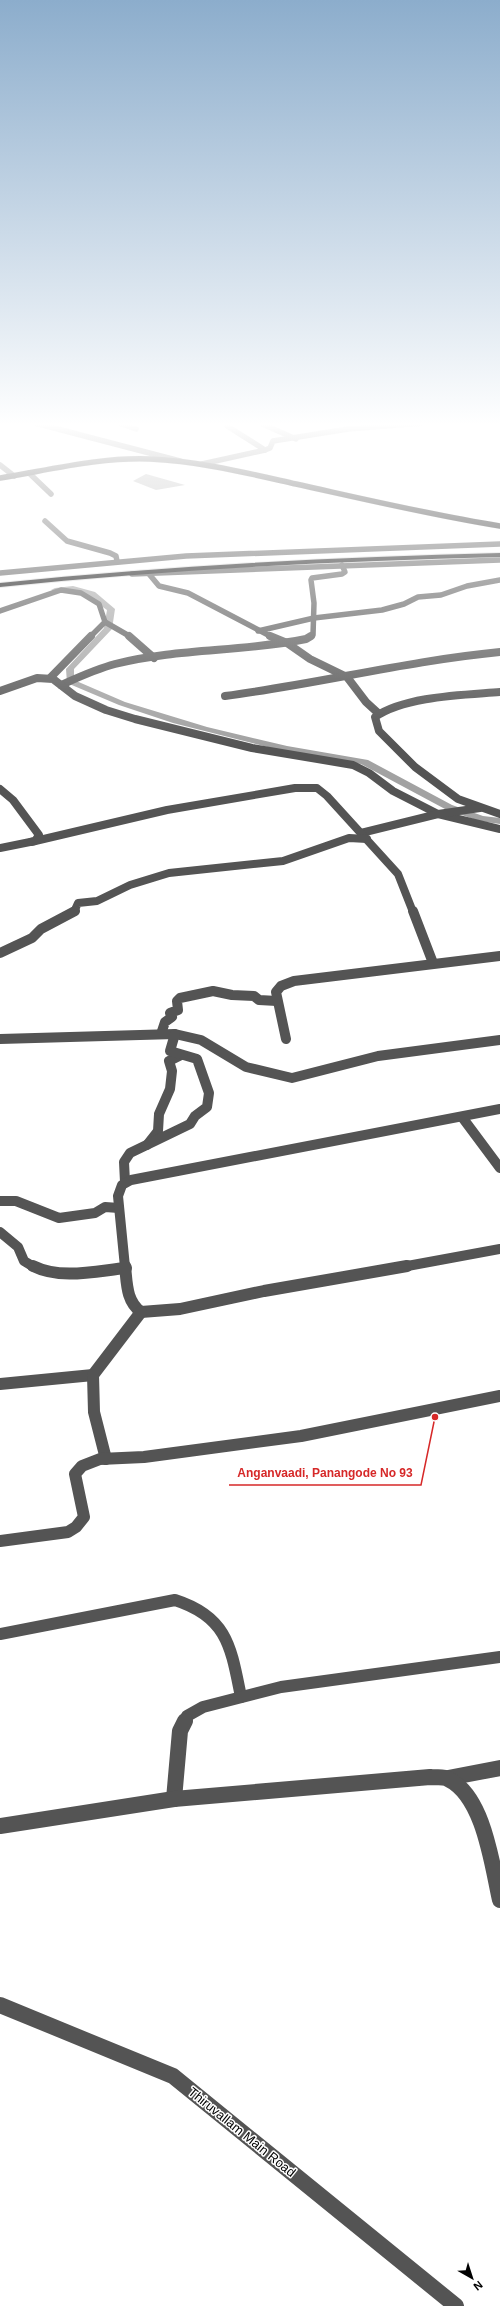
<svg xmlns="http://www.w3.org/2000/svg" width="500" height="2306" font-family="Helvetica,sans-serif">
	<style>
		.water { fill: #a2a2a2 }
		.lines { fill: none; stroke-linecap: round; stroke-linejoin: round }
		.canal { fill: #a2a2a2; fill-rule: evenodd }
		.major-casing { stroke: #dbdbdb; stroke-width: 6 }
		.highway-casing { stroke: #dbdbdb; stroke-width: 2 }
		.minor-far4 { stroke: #545454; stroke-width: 5.5 }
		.minor-far3 { stroke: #545454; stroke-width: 8 }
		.minor-far2 { stroke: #545454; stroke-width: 10 }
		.minor-far1 { stroke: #545454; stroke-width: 12 }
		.minor { stroke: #545454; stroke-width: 16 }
		.major { stroke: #000; stroke-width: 5.5 }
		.highway { fill: #000; fill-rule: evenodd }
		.labels { text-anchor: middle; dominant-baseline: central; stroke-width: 3; stroke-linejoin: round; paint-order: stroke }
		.near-street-label { font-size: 13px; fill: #000; stroke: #fff }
		.leader { fill: none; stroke: #d62828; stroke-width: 1.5 }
		.callout-dot { fill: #d62828; stroke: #fff; stroke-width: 1.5 }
		.callout-label { font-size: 12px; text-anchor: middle; font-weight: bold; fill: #d62828; stroke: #fff; stroke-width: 3; stroke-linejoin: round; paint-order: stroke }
	</style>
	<rect width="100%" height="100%" fill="#fff"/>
	<!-- water -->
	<polygon class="water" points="146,474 185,485 156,490 133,481"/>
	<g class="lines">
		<!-- canal -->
		<polygon class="canal" points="73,586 95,592 115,609 112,629 74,669 74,680 125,702 207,727 287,746 368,760 452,805 483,816 500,818 500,824 479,821 445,809 361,764 287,752 173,723 119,705 67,683 66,669 104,628 107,610 83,593 55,592 51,590 55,588"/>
		<defs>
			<path id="major" d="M0,478C49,470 100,457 150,459C199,461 247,473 296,484C364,499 431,515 500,526"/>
			<path id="highway" d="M500,553V557C333,561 166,570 0,587V583C166,566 333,557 500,553Z"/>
		</defs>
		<!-- major casing -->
		<use href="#major" class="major-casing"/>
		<!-- highway casing -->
		<use href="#highway" class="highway-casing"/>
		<!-- minor-far4 -->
		<g class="minor-far4">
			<polyline points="31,422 180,461"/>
			<polyline points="116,422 136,429"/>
			<polyline points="225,422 227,426 265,450"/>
			<polyline points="258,422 296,439"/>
			<polyline points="493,422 500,423"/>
			<polyline points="202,464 265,450 270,448 273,441 348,429 435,422"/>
			<polyline points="0,465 14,476"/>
			<polyline points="29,473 51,494"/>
			<polyline points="45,521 67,541 110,553 116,556 117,561"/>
			<polyline points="0,573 186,556 500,544"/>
			<polyline points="132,574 500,560"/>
			<polyline points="149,574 159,586 188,593 272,637"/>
			<polyline points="0,611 61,590 81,593 99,604 105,622 90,637"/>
			<polyline points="105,622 131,637"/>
			<polyline points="258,631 314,618 382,610 404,604 418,597 441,595 467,586 500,580"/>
			<polyline points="310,637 313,635 314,603 311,580 312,578 342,574 345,572 342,565"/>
		</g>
		<!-- minor-far3 -->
		<g class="minor-far3">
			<polyline points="129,636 154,658"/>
			<polyline points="270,636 287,643 310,659 347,677 366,702 378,713"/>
			<polyline points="50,678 91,636"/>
			<path d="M61,685C79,677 96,669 115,664C177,648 243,652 306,639L311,636"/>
			<polyline points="0,691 37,678 53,679 75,696 106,710 135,719 252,748 353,765 369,773 393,791 438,814 500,829"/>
			<path d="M500,692C464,695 405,696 375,717L379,731L415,767L458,799L500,814"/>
			<path d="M225,696C317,684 407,661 500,652"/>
			<polyline points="0,789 13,800 39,835 35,841 0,848"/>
			<polyline points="361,833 438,814 480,808"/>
			<polyline points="31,842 167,810 295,788 317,788 327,796 398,874 413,912"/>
			<polyline points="74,912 78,903 97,901 130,885 169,873 283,861 349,838 367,839"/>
		</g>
		<!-- minor-far2 -->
		<g class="minor-far2">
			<polyline points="413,911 433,963"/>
			<polyline points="0,953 32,938 41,929 75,911"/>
			<polyline points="161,1034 165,1022 172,1017 170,1013 178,1010 177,1001 180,998 213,991 232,995 254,996 259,1000 277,1001"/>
			<polyline points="0,1039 175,1034 201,1040 246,1067 292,1078 378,1056 500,1040"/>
			<polyline points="286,1039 276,992 281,986 294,981 500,956"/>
			<polyline points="462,1117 500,1168"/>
			<polyline points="147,1145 158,1131 159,1114 170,1089 172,1071 169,1061 181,1055"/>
			<polyline points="125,1182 124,1162 130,1153 190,1124 195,1116 207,1107 209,1093 197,1059 170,1051 175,1034"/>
			<polyline points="0,1201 16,1201 59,1218 95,1213 105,1207 119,1208"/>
			<polyline points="0,1232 18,1247 24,1261 34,1267"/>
			<polyline points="125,1267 118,1196 122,1185 131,1180 500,1109"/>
			<polyline points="402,1267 500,1249"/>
		</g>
		<!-- minor-far1 -->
		<g class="minor-far1">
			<path d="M33,1266C61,1280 96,1271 126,1268"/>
			<path d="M125,1266C127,1283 126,1301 141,1312L180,1309L264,1291L407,1266"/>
			<polyline points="0,1384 93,1375"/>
			<polyline points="106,1459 94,1412 93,1375 141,1312"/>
			<polyline points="0,1541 68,1532 76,1527 84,1517 75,1474 82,1466 100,1459 144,1457 301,1436 500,1396"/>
			<path d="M0,1634L175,1600C228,1617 231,1648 241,1697"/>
			<polyline points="184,1722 187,1716 203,1707 281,1687 500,1657"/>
		</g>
		<!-- minor -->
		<g class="minor">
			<polyline points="448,1778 500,1768"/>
			<polyline points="174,1799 180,1731 185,1721"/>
			<path d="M0,1826L174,1799L430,1777C436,1778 443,1776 448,1779C484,1796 492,1865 500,1900"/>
			<polyline points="0,2005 173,2076 456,2306"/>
		</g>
		<!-- major -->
		<use href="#major" class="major"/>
		<!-- highway -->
		<use href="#highway" class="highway"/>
	</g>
	<!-- sky -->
	<linearGradient id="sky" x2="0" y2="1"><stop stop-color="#8cadcc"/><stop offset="0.57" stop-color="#fff"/><stop offset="1" stop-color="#fff" stop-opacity="0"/></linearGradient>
	<rect width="500" height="745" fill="url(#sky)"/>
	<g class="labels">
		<!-- near-street labels -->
		<g class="near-street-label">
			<text transform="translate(242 2132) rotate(39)">Thiruvallam Main Road</text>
		</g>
	</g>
	<!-- callouts -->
	<path class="leader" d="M435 1417L421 1485H229"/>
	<circle class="callout-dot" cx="435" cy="1417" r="4"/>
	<g class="callout-label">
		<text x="325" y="1477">Anganvaadi, Panangode No 93</text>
	</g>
	<!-- north arrow -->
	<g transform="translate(472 2278) rotate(141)" stroke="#ffffff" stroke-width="3" paint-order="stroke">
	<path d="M0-3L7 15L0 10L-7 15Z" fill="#000000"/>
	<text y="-6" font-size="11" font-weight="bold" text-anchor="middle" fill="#000000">N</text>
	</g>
</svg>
